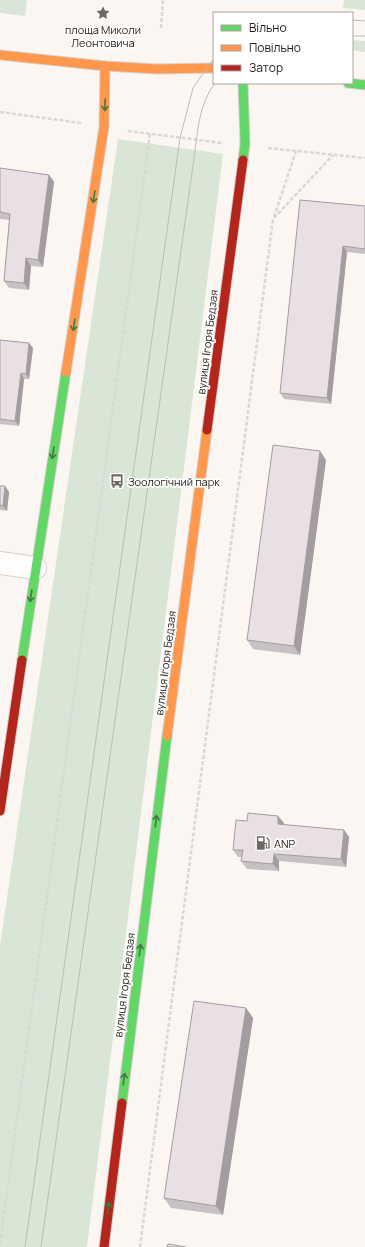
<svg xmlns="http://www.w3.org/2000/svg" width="365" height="1247" font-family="Manrope,sans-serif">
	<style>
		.green { fill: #d9e5d5 }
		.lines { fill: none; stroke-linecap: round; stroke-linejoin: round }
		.street-casing { stroke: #d7d0cb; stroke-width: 24 }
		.fast-casing { stroke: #d7d0cb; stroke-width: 11 }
		.slow-casing { stroke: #d7d0cb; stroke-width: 11 }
		.jam-casing { stroke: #d7d0cb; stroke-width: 11 }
		.path { stroke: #dad8d7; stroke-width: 2.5; stroke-dasharray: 4 2; stroke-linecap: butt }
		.street { stroke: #fffefd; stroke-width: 22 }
		.fast { stroke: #63d668; stroke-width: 9 }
		.slow { stroke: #ff974d; stroke-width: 9 }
		.jam { stroke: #b3261e; stroke-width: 9 }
		.tram { stroke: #bdbbba; stroke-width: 1 }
		.wall { fill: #c8c1c4 }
		.shaded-wall { fill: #a39da0 }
		.building { fill: #e9e0e4; stroke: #a39da0 }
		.oneway { stroke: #43783e }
		.labels { text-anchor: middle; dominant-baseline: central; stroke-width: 3.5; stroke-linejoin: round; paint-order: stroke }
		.poi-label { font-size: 11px; fill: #231b15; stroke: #fff; text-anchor: start }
		.street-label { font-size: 11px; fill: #231b15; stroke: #fff }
	</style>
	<rect width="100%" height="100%" fill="#fcf6f2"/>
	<!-- green -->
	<g class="green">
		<polygon points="0,0 27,0 25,16 0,13"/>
		<polygon points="344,0 365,0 365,10 343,8"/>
		<polygon points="352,40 365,41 365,52 352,50"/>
		<polygon points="118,139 223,154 87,1247 0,1247 0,946"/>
	</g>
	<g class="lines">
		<defs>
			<polyline id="street" points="0,563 35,568"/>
			<g id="fast">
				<polyline points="348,83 365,85"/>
				<polyline points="243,160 245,144 243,83"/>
				<polyline points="22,660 66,372"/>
				<polyline points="122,1103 167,736"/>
			</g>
			<g id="slow">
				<polyline points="0,55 105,66 157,69 214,68"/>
				<polyline points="66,372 104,127 105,66"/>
				<polyline points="167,736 207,430"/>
			</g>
			<g id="jam">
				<polyline points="207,430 243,160"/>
				<polyline points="0,811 22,660"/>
				<polyline points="104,1247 122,1103"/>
			</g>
		</defs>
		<!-- street casing -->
		<use href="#street" class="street-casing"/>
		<!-- fast casing -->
		<use href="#fast" class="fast-casing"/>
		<!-- slow casing -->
		<use href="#slow" class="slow-casing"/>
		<!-- jam casing -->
		<use href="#jam" class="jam-casing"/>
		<!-- path -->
		<g class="path">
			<polyline points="161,28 163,0"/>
			<polyline points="0,112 81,123"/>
			<polyline points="128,131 222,143"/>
			<polyline points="268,148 365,158"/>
			<polyline points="274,217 296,151"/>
			<polyline points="0,1244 150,134"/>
			<polyline points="140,1247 273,219 333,155"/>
		</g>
		<!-- street -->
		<use href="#street" class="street"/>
		<!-- fast -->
		<use href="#fast" class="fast"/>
		<!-- slow -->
		<use href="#slow" class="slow"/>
		<!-- jam -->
		<use href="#jam" class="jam"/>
		<!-- tram -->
		<g class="tram">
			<polyline points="352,20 365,21"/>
			<polyline points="352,36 365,36"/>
			<polyline points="25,1247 180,138 193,88 214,58"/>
			<path d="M41,1247L195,151C198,127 200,103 215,83"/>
		</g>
	</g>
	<!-- wall -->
	<g class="wall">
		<polygon points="0,168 49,175 54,182 43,267 31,266 29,290 9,288 4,281 9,220 0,219"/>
		<polygon points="300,200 365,206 365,254 347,252 331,404 284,399 280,393"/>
		<polygon points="0,340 29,343 33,348 29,379 24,379 19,426 0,424"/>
		<polygon points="326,460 300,655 253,649 247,640"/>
		<polygon points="0,486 5,486 9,492 7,511 0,510"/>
		<polygon points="284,823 284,825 344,830 349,837 346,867 279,861 279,871 247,869 241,861 242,857 238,857 233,850"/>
		<polygon points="246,1008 253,1018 223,1215 171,1208 164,1198"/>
	</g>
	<!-- shaded-wall -->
	<g class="shaded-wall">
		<polygon points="49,175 54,182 43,267 38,260"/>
		<polygon points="343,246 347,252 331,404 327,398"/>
		<polygon points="26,258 31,266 29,290 24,283"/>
		<polygon points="29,343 33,348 29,379 26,374"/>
		<polygon points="21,373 24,379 19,426 15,421"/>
		<polygon points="320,451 326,460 300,655 294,646"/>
		<polygon points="5,486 9,492 7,511 3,506"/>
		<polygon points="278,816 284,823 283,831 278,824"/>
		<polygon points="344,830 349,837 346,867 341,859"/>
		<polygon points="274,854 279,861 279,871 273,864"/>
		<polygon points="246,1008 253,1018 223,1215 216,1206"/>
	</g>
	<!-- building -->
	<g class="building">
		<polygon points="0,168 49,175 38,260 26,258 24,283 4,281 10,214 0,212"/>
		<polygon points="300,200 365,206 365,249 343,246 327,398 280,393"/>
		<polygon points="0,340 29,343 26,374 21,373 15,421 0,419"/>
		<polygon points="273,445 320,451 294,646 247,640"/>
		<polygon points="0,486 5,486 3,506 0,505"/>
		<polygon points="248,813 278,816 278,824 344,830 341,859 274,854 273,864 241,861 243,850 233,850 236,820 247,821"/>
		<polygon points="194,1001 246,1008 216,1206 164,1198"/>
		<polygon points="168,1244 186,1247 167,1247"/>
	</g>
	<!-- one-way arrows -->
	<defs><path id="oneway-shaft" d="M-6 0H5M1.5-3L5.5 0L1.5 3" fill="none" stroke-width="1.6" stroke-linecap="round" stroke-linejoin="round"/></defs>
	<g class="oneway">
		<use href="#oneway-shaft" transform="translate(105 105) rotate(91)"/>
		<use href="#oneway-shaft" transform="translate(94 197) rotate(99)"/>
		<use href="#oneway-shaft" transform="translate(74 325) rotate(99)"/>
		<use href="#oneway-shaft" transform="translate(53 453) rotate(99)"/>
		<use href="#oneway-shaft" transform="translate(31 596) rotate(98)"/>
		<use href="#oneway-shaft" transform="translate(156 821) rotate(-83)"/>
		<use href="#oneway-shaft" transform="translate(140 950) rotate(-83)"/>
		<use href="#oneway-shaft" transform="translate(124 1079) rotate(-83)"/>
		<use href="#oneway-shaft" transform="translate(108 1208) rotate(-83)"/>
	</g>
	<!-- icons -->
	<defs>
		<symbol id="sight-bare" viewBox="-9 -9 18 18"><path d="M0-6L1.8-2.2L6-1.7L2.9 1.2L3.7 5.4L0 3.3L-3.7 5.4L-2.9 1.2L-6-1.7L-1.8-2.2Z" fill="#6f6862" stroke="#fff" stroke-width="2.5" paint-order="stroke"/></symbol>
		<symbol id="bus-bare" viewBox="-9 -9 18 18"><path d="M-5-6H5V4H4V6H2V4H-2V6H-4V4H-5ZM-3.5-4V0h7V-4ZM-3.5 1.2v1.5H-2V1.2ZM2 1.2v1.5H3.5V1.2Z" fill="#6f6862" stroke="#fff" stroke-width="2.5" paint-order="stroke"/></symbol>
		<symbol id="fuel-bare" viewBox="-9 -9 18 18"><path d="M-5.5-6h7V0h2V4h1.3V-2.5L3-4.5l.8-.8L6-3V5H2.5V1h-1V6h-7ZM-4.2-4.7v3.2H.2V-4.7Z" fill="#6f6862" stroke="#fff" stroke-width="2.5" paint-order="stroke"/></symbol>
	</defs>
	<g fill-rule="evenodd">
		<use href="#sight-bare" x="93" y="3" width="20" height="20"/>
		<use href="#bus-bare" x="107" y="471" width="20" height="20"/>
		<use href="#fuel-bare" x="253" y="833" width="20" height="20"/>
	</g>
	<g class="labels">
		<!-- poi labels -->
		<g class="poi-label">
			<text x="103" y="29" text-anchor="middle">площа Миколи<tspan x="103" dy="13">Леонтовича</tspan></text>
			<text x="128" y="481">Зоологічний парк</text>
			<text x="274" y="843">ANP</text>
		</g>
		<!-- street labels -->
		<g class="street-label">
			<text transform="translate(207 342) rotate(-83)">вулиця Ігоря Бедзая</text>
			<text transform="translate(165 663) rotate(-83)">вулиця Ігоря Бедзая</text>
			<text transform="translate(124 985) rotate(-83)">вулиця Ігоря Бедзая</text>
		</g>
	</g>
	<!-- legend -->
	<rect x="213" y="12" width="140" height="72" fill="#ffffff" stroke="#a7a4a1"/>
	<rect x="221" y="25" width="20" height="6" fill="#63d668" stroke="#a7a4a1"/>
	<text x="249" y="32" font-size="12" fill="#231b15">Вільно</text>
	<rect x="221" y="45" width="20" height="6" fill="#ff974d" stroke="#a7a4a1"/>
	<text x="249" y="52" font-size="12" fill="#231b15">Повільно</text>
	<rect x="221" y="65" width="20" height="6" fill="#b3261e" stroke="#a7a4a1"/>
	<text x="249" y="72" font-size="12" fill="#231b15">Затор</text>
</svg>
